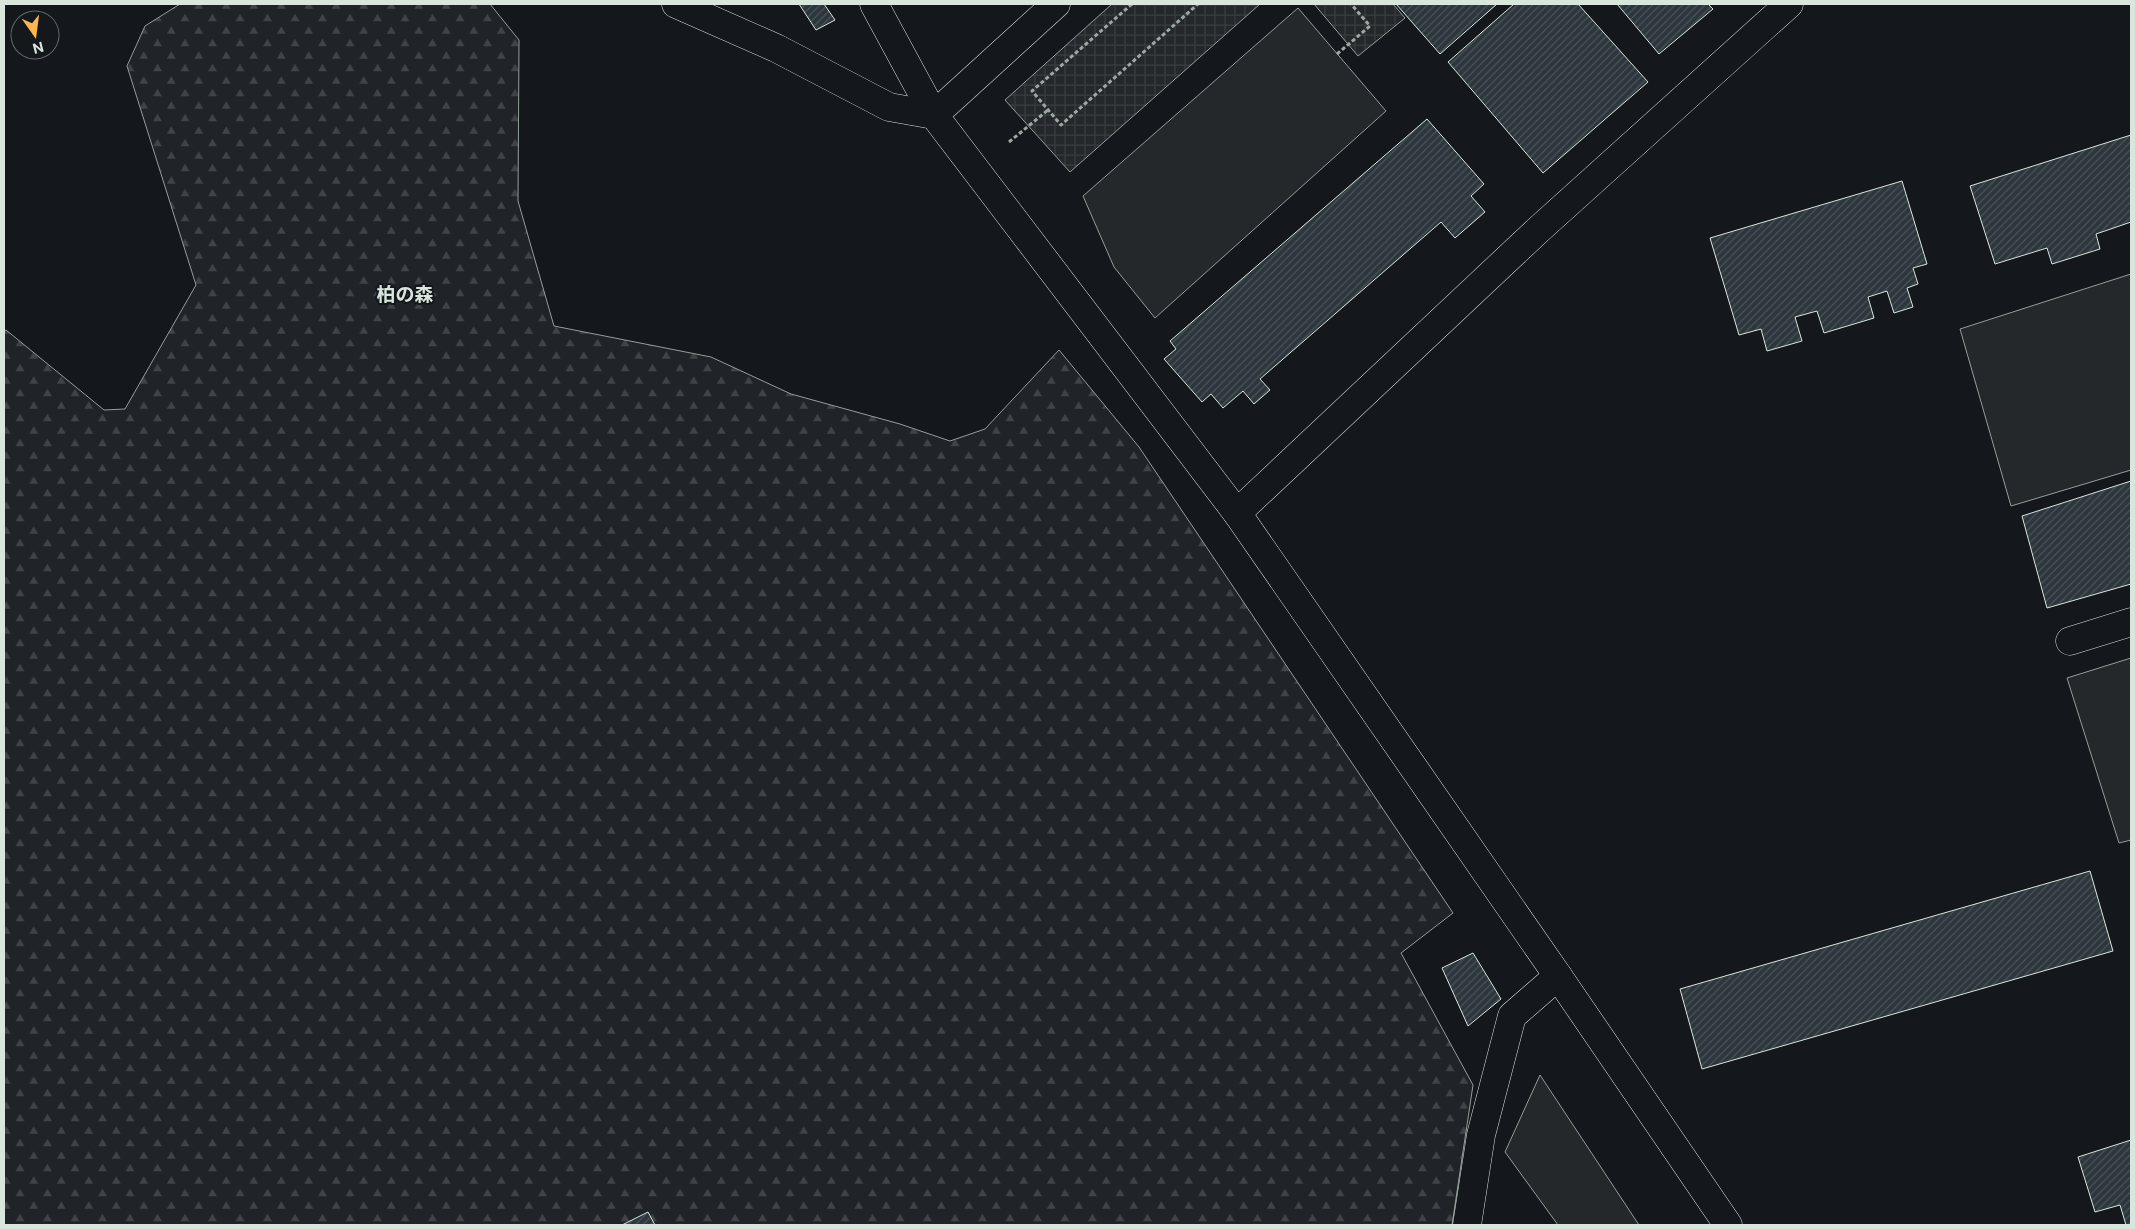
<svg xmlns="http://www.w3.org/2000/svg" width="2135" height="1229" font-family="'Public Sans','Noto Sans JP',sans-serif">
	<style>
		.forest { fill: url(#forest-firs); stroke: #939e99 }
		.parking { fill: #24282b; stroke: #939e99 }
		.plaza { fill: url(#plaza-grid); stroke: #939e99 }
		.building { fill: url(#building-hatch); stroke: #d8e6dc }
		.lines { fill: none; stroke-linecap: round; stroke-linejoin: round }
		.minor-casing { stroke: #d8e6dc; stroke-width: 29 }
		.path { stroke: #9da8a2; stroke-width: 3; stroke-dasharray: 4 2.5; stroke-linecap: butt }
		.minor { stroke: #14181c; stroke-width: 28 }
		.labels { text-anchor: middle; dominant-baseline: central; stroke-width: 4; stroke-linejoin: round; paint-order: stroke }
		.quarter-label { font-size: 19px; font-weight: bold; fill: #d8e6dc; stroke: #14181c }
	</style>
	<defs>
		<pattern id="forest-firs" width="22" height="20" patternUnits="userSpaceOnUse" patternTransform="scale(1.25)"><rect width="22" height="20" fill="#202428"/><path d="M5 1l3.5 6h-7zM16 11l3.5 6h-7z" fill="#404447"/></pattern>
		<pattern id="plaza-grid" width="8" height="8" patternUnits="userSpaceOnUse" patternTransform="scale(1.25)"><rect width="8" height="8" fill="#24282b"/><path d="M0 4h8M4 0v8" fill="none" stroke="#393d3f"/></pattern>
		<pattern id="building-hatch" width="6" height="6" patternUnits="userSpaceOnUse" patternTransform="scale(1.25)"><rect width="6" height="6" fill="#2c363c"/><path d="M-1 1l2-2M0 6l6-6M5 7l2-2" fill="none" stroke="#4a5358"/></pattern>
	</defs>
	<rect width="100%" height="100%" fill="#14181c"/>
	<!-- forest -->
	<polygon class="forest" points="180,4 490,4 519,40 518,201 554,326 711,357 791,394 900,424 950,441 985,429 1059,350 1139,447 1453,913 1401,953 1473,1085 1452,1225 4,1225 4,331 6,330 104,410 125,409 196,285 127,66 145,26"/>
	<!-- parking -->
	<g class="parking">
		<polygon points="1298,8 1386,111 1155,318 1114,267 1083,196"/>
		<polygon points="2131,274 2131,470 2011,506 1960,329"/>
		<polygon points="2131,658 2131,840 2119,843 2067,678"/>
		<polygon points="1540,1075 1639,1225 1558,1225 1505,1152"/>
	</g>
	<!-- plaza -->
	<g class="plaza">
		<polygon points="1112,4 1260,4 1070,172 1005,100"/>
		<polygon points="1314,4 1393,4 1405,18 1358,56"/>
	</g>
	<!-- building -->
	<g class="building">
		<polygon points="799,4 824,4 835,20 816,30"/>
		<polygon points="1396,4 1497,4 1440,54"/>
		<polygon points="1514,4 1578,4 1648,82 1543,173 1448,62"/>
		<polygon points="1617,4 1708,4 1713,9 1659,54"/>
		<polygon points="1427,119 1484,184 1471,196 1485,212 1455,238 1441,222 1260,379 1270,390 1254,404 1243,391 1223,408 1211,394 1202,402 1164,359 1176,349 1170,341"/>
		<polygon points="2131,135 2131,222 2096,234 2100,249 2052,264 2047,248 1995,264 1970,186"/>
		<polygon points="1902,181 1927,264 1913,268 1918,284 1907,288 1913,307 1894,313 1887,291 1868,297 1874,318 1824,333 1817,311 1795,317 1802,341 1767,351 1761,329 1739,335 1710,238"/>
		<polygon points="2131,481 2131,584 2047,608 2022,516"/>
		<polygon points="2090,871 2113,951 1702,1069 1680,989"/>
		<polygon points="1473,953 1501,999 1468,1026 1442,968"/>
		<polygon points="2131,1140 2131,1225 2126,1225 2120,1205 2095,1212 2078,1157"/>
		<polygon points="648,1212 655,1225 622,1225"/>
	</g>
	<g class="lines">
		<defs>
			<g id="minor">
				<polyline points="676,4 776,48 889,107 934,115"/>
				<polyline points="874,4 934,115 1237,513 1558,976 1728,1225"/>
				<polyline points="934,115 1056,4"/>
				<polyline points="1237,513 1537,231 1789,4"/>
				<polyline points="2070,641 2131,622"/>
				<polyline points="1467,1225 1481,1135 1512,1016 1558,976"/>
			</g>
		</defs>
		<!-- minor casing -->
		<use href="#minor" class="minor-casing"/>
		<!-- path -->
		<g class="path">
			<polyline points="1132,4 1032,91 1061,125 1198,4"/>
			<polyline points="1337,54 1370,26 1351,4"/>
			<polyline points="1009,142 1048,110"/>
		</g>
		<!-- minor -->
		<use href="#minor" class="minor"/>
	</g>
	<g class="labels">
		<!-- quarter labels -->
		<g class="quarter-label">
			<text x="405" y="294">柏の森</text>
		</g>
	</g>
	<!-- border -->
	<rect width="2135" height="1229" fill="none" stroke="#d8e6dc" stroke-width="10"/>
	<!-- north arrow -->
	<g transform="translate(35 35) rotate(166)"><circle r="24" fill="#14181c" stroke="#626a69"/>
	<path d="M0-4L9 19L0 12L-9 19Z" fill="#ffb74d"/>
	<text y="-8" font-size="14" font-weight="bold" text-anchor="middle" fill="#d8e6dc">N</text>
	</g>
</svg>
